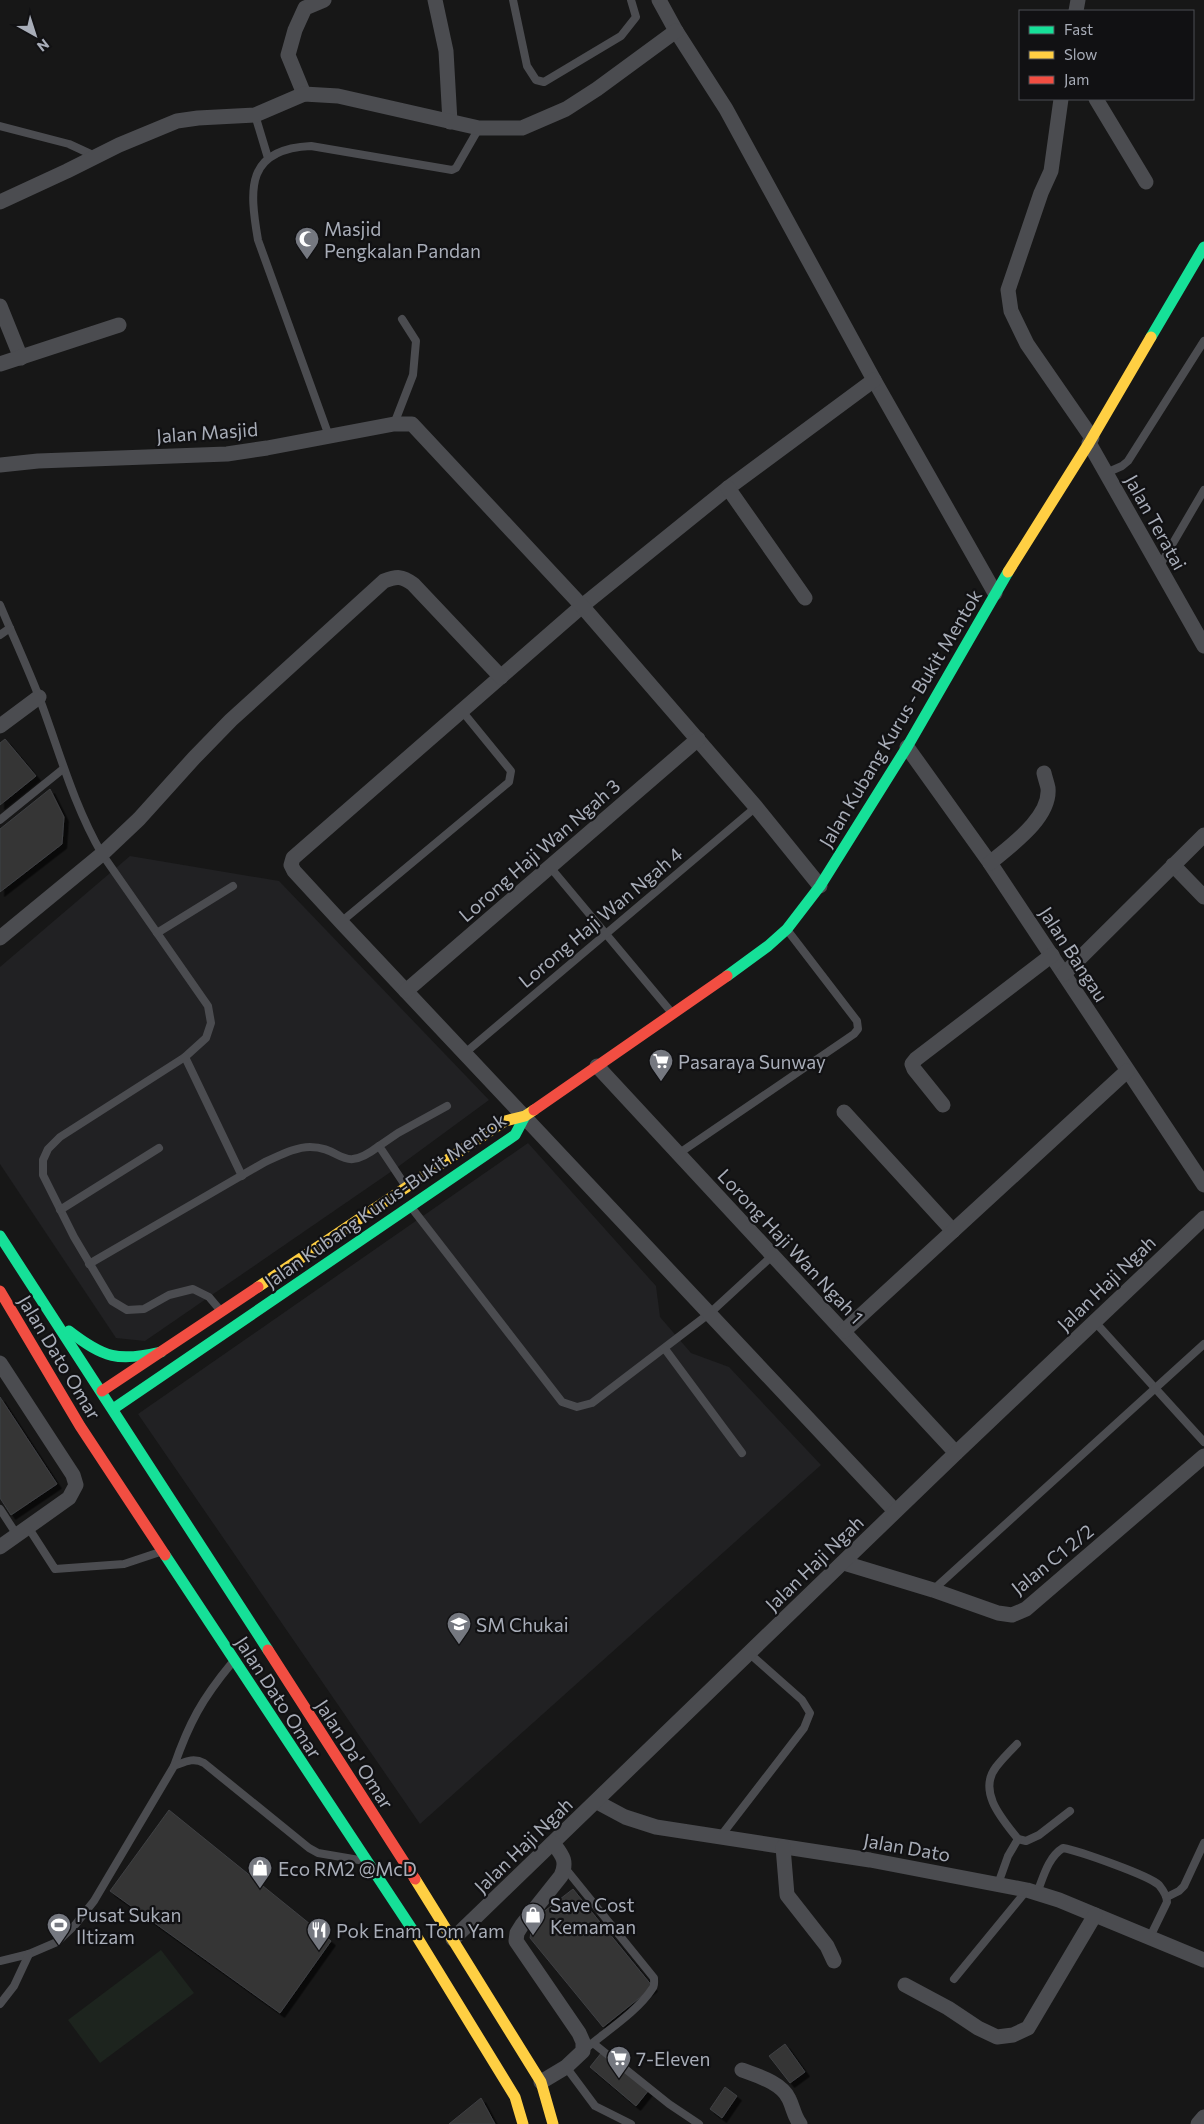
<svg xmlns="http://www.w3.org/2000/svg" width="1204" height="2124" font-family="Commissioner,sans-serif">
	<style>
		.built { fill: #212123 }
		.green { fill: #1d241e }
		.building { fill: #353536; stroke: #3f4043; filter: url(#shadow) }
		.lines { fill: none; stroke-linecap: round; stroke-linejoin: round }
		.lane { stroke: #4b4c50; stroke-width: 8 }
		.street { stroke: #4b4c50; stroke-width: 15 }
		.fast { stroke: #16e098; stroke-width: 11 }
		.slow { stroke: #ffcf43; stroke-width: 11 }
		.jam { stroke: #f24e42; stroke-width: 11 }
		.labels { text-anchor: middle; dominant-baseline: central; stroke-width: 4.5; stroke-linejoin: round; paint-order: stroke }
		.poi-label { font-size: 19px; fill: #a8adb8; stroke: #111113; text-anchor: start }
		.street-label { font-size: 19px; fill: #a8adb8; stroke: #111113 }
	</style>
	<defs>
		<filter id="shadow"><feDropShadow dx="4.5" dy="4.5" stdDeviation="0" flood-color="#0009"/></filter>
	</defs>
	<rect width="100%" height="100%" fill="#171717"/>
	<!-- built -->
	<g class="built">
		<polygon points="130,856 279,881 489,1100 395,1169 145,1341 116,1338 0,1164 0,967"/>
		<polygon points="528,1143 656,1286 660,1317 691,1353 729,1367 821,1465 420,1824 138,1414"/>
	</g>
	<!-- green -->
	<polygon class="green" points="161,1950 194,1993 100,2063 68,2020"/>
	<!-- building -->
	<g class="building">
		<polygon points="5,739 36,776 0,805 0,743"/>
		<polygon points="50,789 64,817 62,844 0,892 0,829"/>
		<polygon points="0,1397 57,1484 11,1515 0,1498"/>
		<polygon points="169,1810 331,1941 280,2013 110,1891"/>
		<polygon points="573,1889 653,1987 603,2027 530,1938 533,1920"/>
		<polygon points="785,2044 805,2072 790,2083 769,2056"/>
		<polygon points="602,2052 648,2091 636,2106 590,2067"/>
		<polygon points="725,2087 737,2096 722,2118 710,2109"/>
		<polygon points="481,2098 495,2124 449,2124"/>
	</g>
	<g class="lines">
		<!-- lane -->
		<g class="lane">
			<polyline points="513,0 527,66 536,80 544,82 621,36 636,17 631,0"/>
			<polyline points="255,115 268,158"/>
			<polyline points="0,126 69,144 95,156"/>
			<polyline points="394,424 413,375 416,341 402,319"/>
			<path d="M329,436L258,240C249,188 246,149 311,146L452,170L456,168L479,128"/>
			<polyline points="1106,473 1122,466 1128,461 1204,341"/>
			<polyline points="1159,567 1204,490"/>
			<path d="M0,605C13,636 27,666 39,697C59,750 73,804 102,854L208,1006L211,1023L206,1038L185,1057L60,1137L48,1149L43,1160V1175L74,1237L112,1301L127,1310L144,1309L169,1295L193,1289L209,1297L220,1310"/>
			<polyline points="0,635 10,628"/>
			<polyline points="0,820 63,769"/>
			<polyline points="550,867 672,1013"/>
			<polyline points="341,922 509,782 511,771 462,711"/>
			<polyline points="157,933 233,886"/>
			<polyline points="465,1053 756,807"/>
			<polyline points="185,1057 242,1176"/>
			<polyline points="678,1154 854,1034 858,1029 857,1021 788,931"/>
			<polyline points="405,1185 379,1146 398,1133 447,1106"/>
			<polyline points="411,1207 562,1402 577,1407 592,1403 710,1313 772,1256"/>
			<polyline points="60,1210 159,1148"/>
			<path d="M89,1264L265,1162C279,1156 295,1147 310,1147C343,1147 341,1175 379,1146"/>
			<polyline points="1095,1322 1204,1442"/>
			<polyline points="665,1349 742,1453"/>
			<polyline points="0,1509 17,1535"/>
			<polyline points="28,1527 55,1569 124,1564 157,1553"/>
			<polyline points="933,1590 1204,1344"/>
			<path d="M174,1766C189,1723 202,1699 231,1664"/>
			<polyline points="720,1837 804,1728 810,1713 802,1700 750,1654"/>
			<polyline points="1018,1839 1026,1841 1039,1835 1070,1811"/>
			<path d="M565,1868L654,1978C654,1982 655,1986 652,1989C637,2012 605,2032 584,2050"/>
			<path d="M998,1884L1008,1856L1018,1839C1003,1820 977,1792 996,1767C1002,1759 1010,1751 1017,1744"/>
			<path d="M1037,1893C1043,1878 1048,1857 1063,1848C1079,1851 1148,1875 1159,1885C1163,1890 1167,1896 1167,1902L1150,1937"/>
			<polyline points="1167,1897 1179,1891 1184,1886 1204,1843"/>
			<path d="M0,1961L29,1954L57,1942L75,1925L94,1901L174,1766C185,1762 193,1757 204,1763L309,1848L318,1853L359,1860"/>
			<polyline points="954,1979 1027,1890"/>
			<polyline points="0,2004 14,1986 29,1954"/>
			<polyline points="593,2043 669,2104 699,2124"/>
			<polyline points="566,2067 595,2106 631,2124"/>
		</g>
		<!-- street -->
		<g class="street">
			<polyline points="435,0 446,51 450,122"/>
			<polyline points="659,0 676,31 726,109 874,380 995,593"/>
			<polyline points="1076,11 1078,0"/>
			<polyline points="304,94 288,55 295,30 305,8 324,0"/>
			<polyline points="1061,99 1051,171 1041,193 1008,290 1011,311 1027,344 1092,438"/>
			<polyline points="1096,99 1146,182"/>
			<polyline points="0,202 67,171 119,145 177,121 198,118 255,115 304,94 338,96 479,128 522,128 566,109 597,89 676,31"/>
			<polyline points="0,306 21,358"/>
			<polyline points="0,364 119,325"/>
			<polyline points="874,380 728,488 582,606 293,858 291,865 294,871 341,922 895,1511"/>
			<polyline points="1089,443 1204,646"/>
			<polyline points="0,465 38,461 227,454 267,448 394,424 412,424 582,606 756,807 820,886"/>
			<polyline points="728,488 805,598"/>
			<polyline points="0,726 39,697"/>
			<polyline points="907,747 990,863 1204,1185"/>
			<path d="M990,863C1010,846 1051,818 1048,788C1047,783 1045,778 1044,773"/>
			<polyline points="1173,865 1204,897"/>
			<path d="M0,938L102,854L139,819L194,758L231,720L384,581C397,576 402,576 413,584L501,677"/>
			<polyline points="1064,974 1204,835"/>
			<polyline points="406,991 698,739"/>
			<polyline points="597,1066 956,1453"/>
			<polyline points="943,1105 914,1069 912,1064 916,1059 1052,955"/>
			<polyline points="844,1112 953,1231"/>
			<polyline points="844,1331 1127,1071"/>
			<polyline points="0,1363 73,1475 76,1485 69,1498 0,1547"/>
			<polyline points="844,1563 933,1590 998,1613 1012,1615 1026,1609 1204,1456"/>
			<polyline points="597,1802 625,1817 656,1827 870,1860 1027,1890 1059,1900 1204,1960"/>
			<polyline points="783,1847 787,1895 827,1946 834,1961"/>
			<polyline points="453,1939 956,1453 1204,1218"/>
			<polyline points="905,1985 948,2008 978,2028 997,2037 1013,2035 1028,2028 1095,1915"/>
			<path d="M742,2070C758,2076 782,2083 789,2099C793,2107 794,2116 800,2124"/>
			<path d="M541,2082L566,2067L583,2051V2042L579,2033L516,1941L517,1933L522,1925L561,1876C568,1861 562,1855 553,1843"/>
			<polyline points="1198,2124 1204,2117"/>
		</g>
		<!-- fast -->
		<g class="fast">
			<polyline points="1151,337 1204,247"/>
			<polyline points="727,976 768,946 787,929 820,886 907,747 1008,572"/>
			<polyline points="0,1236 268,1650"/>
			<path d="M69,1331C104,1358 118,1362 161,1352"/>
			<polyline points="113,1409 515,1135 525,1116"/>
			<polyline points="165,1555 414,1932"/>
		</g>
		<!-- slow -->
		<g class="slow">
			<polyline points="1008,572 1089,443 1151,337"/>
			<polyline points="258,1287 505,1121 525,1116 534,1110"/>
			<polyline points="415,1879 541,2082 553,2124"/>
			<polyline points="414,1932 515,2097 523,2124"/>
		</g>
		<!-- jam -->
		<g class="jam">
			<polyline points="534,1110 727,976"/>
			<polyline points="0,1291 80,1426 165,1555"/>
			<polyline points="102,1391 258,1287"/>
			<polyline points="268,1650 415,1879"/>
		</g>
	</g>
	<!-- icons -->
	<defs>
		<symbol id="mosque-pin" viewBox="-11 -11 22 30"><path d="M0 17L-7.5 6A9.5 9.5 0 1 1 7.5 6Z" fill="#757880" stroke="#111113"/><path d="M3.5-4.9A6 6 0 1 0 3.5 4.9A5 5 0 1 1 3.5-4.9Z" fill="#fff"/></symbol>
		<symbol id="supermarket-pin" viewBox="-11 -11 22 30"><path d="M0 17L-7.5 6A9.5 9.5 0 1 1 7.5 6Z" fill="#757880" stroke="#111113"/><path d="M-6-5.5h2.5l.6 2H6L4.5 2H-2.5L-4.4-4H-6ZM-1.5 3.2a1.3 1.3 0 1 0 .1 0ZM3 3.2a1.3 1.3 0 1 0 .1 0Z" fill="#fff"/></symbol>
		<symbol id="school-pin" viewBox="-11 -11 22 30"><path d="M0 17L-7.5 6A9.5 9.5 0 1 1 7.5 6Z" fill="#757880" stroke="#111113"/><path d="M0-5L7-2L0 1L-7-2ZM-4 1L0 2.5L4 1V4Q0 6-4 4Z" fill="#fff"/></symbol>
		<symbol id="shop-pin" viewBox="-11 -11 22 30"><path d="M0 17L-7.5 6A9.5 9.5 0 1 1 7.5 6Z" fill="#757880" stroke="#111113"/><path d="M-5-2.5h2.3a2.7 3.5 0 0 1 5.4 0H5L5.5 6h-11ZM-1.5-2.5h3a1.5 2.3 0 0 0-3 0Z" fill="#fff"/></symbol>
		<symbol id="stadium-pin" viewBox="-11 -11 22 30"><path d="M0 17L-7.5 6A9.5 9.5 0 1 1 7.5 6Z" fill="#757880" stroke="#111113"/><path d="M0-5a6.5 5 0 1 0 0 10a6.5 5 0 1 0 0-10ZM-3.5-1.8h7v3.6h-7Z" fill="#fff"/></symbol>
		<symbol id="restaurant-pin" viewBox="-11 -11 22 30"><path d="M0 17L-7.5 6A9.5 9.5 0 1 1 7.5 6Z" fill="#757880" stroke="#111113"/><path d="M-5-6h1v4h1v-4h1v4h1v-4h1v5L-1.5 .5V6h-2V.5L-5-1ZM5-6V6H3V1.5H1.5Q1.5-4 5-6Z" fill="#fff"/></symbol>
	</defs>
	<g fill-rule="evenodd">
		<use href="#mosque-pin" x="293" y="225" width="28" height="38"/>
		<use href="#supermarket-pin" x="647" y="1047" width="28" height="38"/>
		<use href="#school-pin" x="445" y="1610" width="28" height="38"/>
		<use href="#shop-pin" x="246" y="1854" width="28" height="38"/>
		<use href="#shop-pin" x="519" y="1901" width="28" height="38"/>
		<use href="#stadium-pin" x="45" y="1911" width="28" height="38"/>
		<use href="#restaurant-pin" x="305" y="1916" width="28" height="38"/>
		<use href="#supermarket-pin" x="605" y="2044" width="28" height="38"/>
	</g>
	<g class="labels">
		<!-- poi labels -->
		<g class="poi-label">
			<text x="324" y="228">Masjid<tspan x="324" dy="22">Pengkalan Pandan</tspan></text>
			<text x="678" y="1061">Pasaraya Sunway</text>
			<text x="476" y="1624">SM Chukai</text>
			<text x="278" y="1868">Eco RM2 @McD</text>
			<text x="550" y="1904">Save Cost<tspan x="550" dy="22">Kemaman</tspan></text>
			<text x="76" y="1914">Pusat Sukan<tspan x="76" dy="22">Iltizam</tspan></text>
			<text x="336" y="1930">Pok Enam Tom Yam</text>
			<text x="636" y="2058">7-Eleven</text>
		</g>
		<!-- street labels -->
		<g class="street-label">
			<text transform="translate(207 432) rotate(-4)">Jalan Masjid</text>
			<text transform="translate(1156 522) rotate(61)">Jalan Teratai</text>
			<text transform="translate(900 718) rotate(-59)">Jalan Kubang Kurus - Bukit Mentok</text>
			<text transform="translate(539 850) rotate(-41)">Lorong Haji Wan Ngah 3</text>
			<text transform="translate(600 917) rotate(-40)">Lorong Haji Wan Ngah 4</text>
			<text transform="translate(1074 954) rotate(57)">Jalan Bangau</text>
			<text transform="translate(385 1200) rotate(-35)">Jalan Kubang Kurus-Bukit Mentok</text>
			<text transform="translate(791 1246) rotate(47)">Lorong Haji Wan Ngah 1</text>
			<text transform="translate(1106 1283) rotate(-44)">Jalan Haji Ngah</text>
			<text transform="translate(60 1357) rotate(59)">Jalan Dato Omar</text>
			<text transform="translate(1052 1559) rotate(-39)">Jalan C1 2/2</text>
			<text transform="translate(814 1563) rotate(-44)">Jalan Haji Ngah</text>
			<text transform="translate(279 1697) rotate(57)">Jalan Dato Omar</text>
			<text transform="translate(355 1754) rotate(57)">Jalan Da' Omar</text>
			<text transform="translate(523 1845) rotate(-44)">Jalan Haji Ngah</text>
			<text transform="translate(907 1847) rotate(10)">Jalan Dato</text>
		</g>
	</g>
	<!-- legend -->
	<rect x="1019" y="10" width="175" height="90" fill="#111113" stroke="#4d4f55"/>
	<rect x="1029" y="26" width="25" height="8" fill="#16e098" stroke="#4d4f55"/>
	<text x="1064" y="35" font-size="15" fill="#a8adb8">Fast</text>
	<rect x="1029" y="51" width="25" height="8" fill="#ffcf43" stroke="#4d4f55"/>
	<text x="1064" y="60" font-size="15" fill="#a8adb8">Slow</text>
	<rect x="1029" y="76" width="25" height="8" fill="#f24e42" stroke="#4d4f55"/>
	<text x="1064" y="85" font-size="15" fill="#a8adb8">Jam</text>
	<!-- north arrow -->
	<g transform="translate(35 35) rotate(141)" stroke="#111113" stroke-width="4" paint-order="stroke">
	<path d="M0-4L9 19L0 12L-9 19Z" fill="#a8adb8"/>
	<text y="-8" font-size="14" font-weight="bold" text-anchor="middle" fill="#a8adb8">N</text>
	</g>
</svg>
